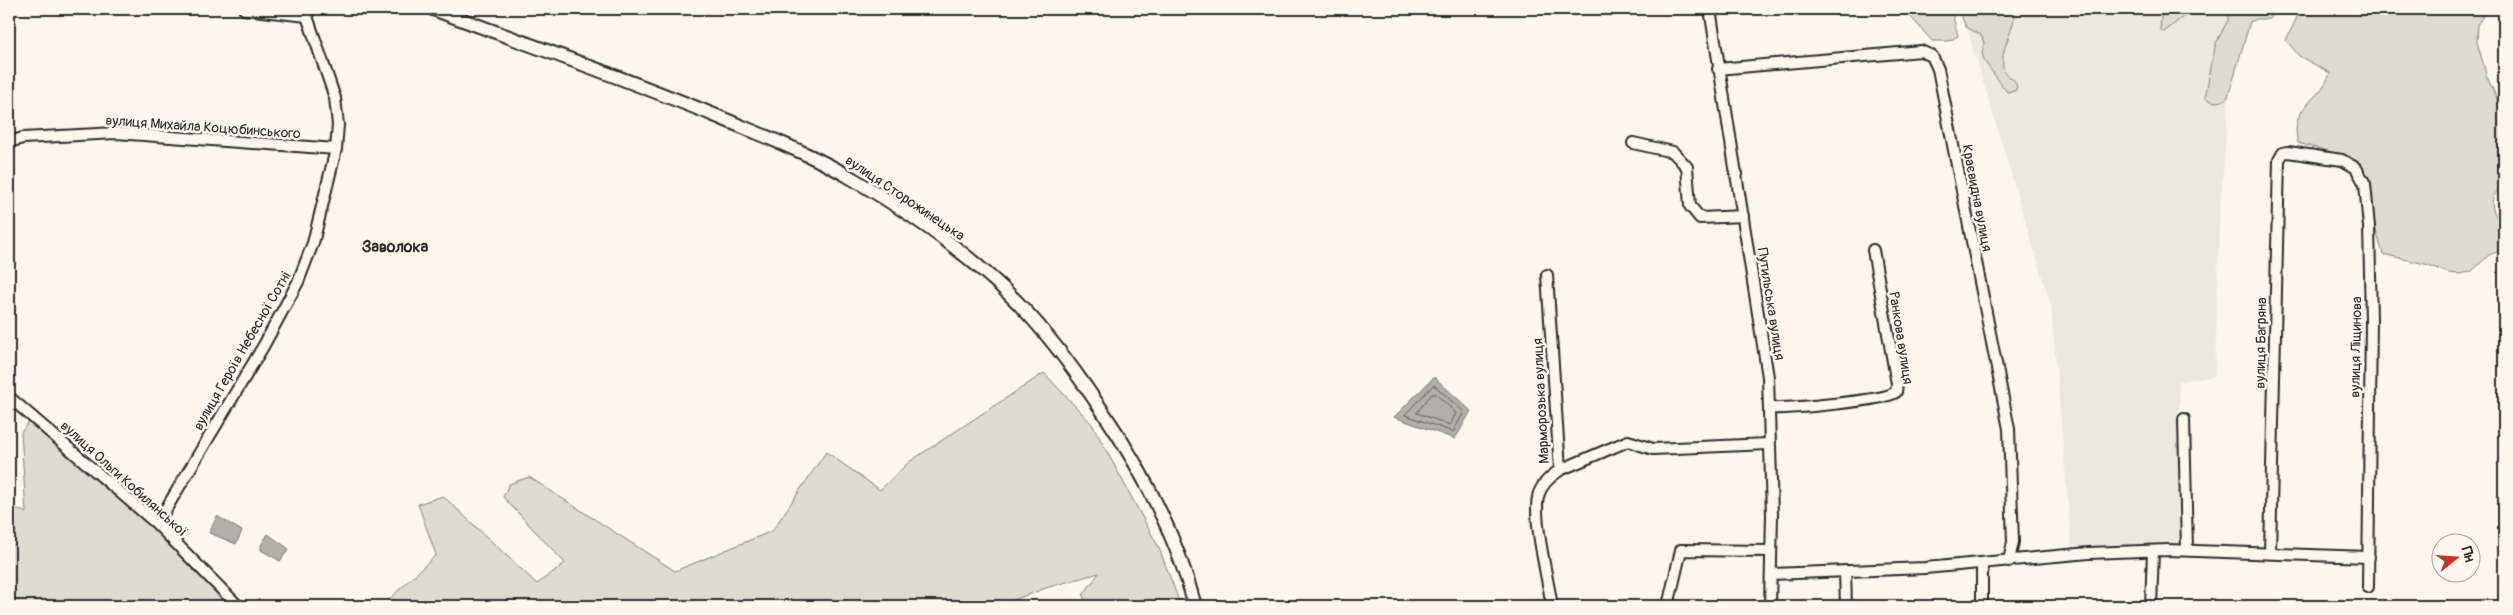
<svg xmlns="http://www.w3.org/2000/svg" width="2513" height="615" font-family="Pangolin,sans-serif">
	<style>
		.built { fill: #ebe8de }
		.green { fill: #dddad0; stroke: #84827e }
		.water { fill: #b1afa7; stroke: #7b7a75 }
		.lines { fill: none; stroke-linecap: round; stroke-linejoin: round }
		.shore { stroke: #61605d; stroke-width: 1 }
		.minor-casing { stroke: #2b2b2b; stroke-width: 14 }
		.major-casing { stroke: #2b2b2b; stroke-width: 16 }
		.minor { stroke: #fbf7ec; stroke-width: 10 }
		.major { stroke: #fbf7ec; stroke-width: 12 }
		.labels { text-anchor: middle; dominant-baseline: central; stroke-width: 5; stroke-linejoin: round; paint-order: stroke }
		.street-label { font-size: 14px; fill: #2b2b2b; stroke: #fbf7ec }
		.quarter-label { font-size: 16px; font-weight: bold; fill: #2b2b2b; stroke: #fbf7ec }
	</style>
	<rect width="100%" height="100%" fill="#fbf7ec"/>
	<filter id="ink" filterUnits="userSpaceOnUse"><feTurbulence type="fractalNoise" baseFrequency=".02" numOctaves="2"/><feDisplacementMap in="SourceGraphic" scale="10" xChannelSelector="R" yChannelSelector="G"/><feConvolveMatrix kernelMatrix="1 2 1 2 8 2 1 2 1" color-interpolation-filters="sRGB"/></filter>
	<g filter="url(#ink)">
		<!-- built -->
		<polygon class="built" points="1961,9 2237,9 2221,61 2229,96 2219,223 2215,376 2179,381 2184,547 2072,549 2051,306"/>
		<!-- green -->
		<g class="green">
			<polygon points="1904,9 1951,9 1958,36 1949,41 1932,41"/>
			<path d="M1958,9H2015C2015,32 1998,48 2004,72L2015,81L2017,87L2015,91L2007,92L1985,62L1982,54L1984,43L1981,35L1966,27Z"/>
			<polygon points="2162,9 2193,9 2164,32 2160,29"/>
			<path d="M2228,9H2274L2270,19H2257L2250,22L2228,97C2222,104 2210,103 2205,97L2216,43L2228,20Z"/>
			<path d="M2301,9H2486L2478,25L2477,42L2487,77L2504,114V185C2474,207 2512,223 2503,250L2489,255L2471,272L2459,274L2448,273L2429,265L2383,254L2374,224L2369,184L2342,155L2298,143C2288,106 2321,102 2330,73L2299,56L2286,40Z"/>
			<polygon points="1044,373 1092,424 1159,548 1181,606 1087,606 1083,595 1099,573 1049,587 997,606 382,606 436,555 418,504 443,496 537,584 565,563 503,497 509,484 529,477 675,571 772,531 826,452 880,490 909,462"/>
			<polygon points="32,418 66,444 235,606 9,606 9,505 26,513 21,432"/>
		</g>
		<!-- water -->
		<g class="water">
			<polygon points="1434,377 1471,411 1455,439 1394,417"/>
			<polygon points="217,516 242,531 236,544 209,533"/>
			<polygon points="268,534 289,549 280,561 261,550 261,545"/>
		</g>
		<g class="lines">
			<!-- shore -->
			<g class="shore">
				<polygon points="1434,385 1464,412 1453,432 1405,415"/>
				<polygon points="1432,394 1436,394 1456,413 1450,425 1417,413"/>
			</g>
			<defs>
				<g id="minor">
					<polyline points="244,9 307,16"/>
					<polyline points="1710,9 1768,377 1772,515 1770,606"/>
					<polyline points="1718,69 1921,51 1932,56 1938,69 2009,429 2013,542 2009,561"/>
					<polyline points="9,142 23,138 116,133 336,149"/>
					<polyline points="1633,143 1673,152 1687,167 1690,206 1700,218 1743,216"/>
					<path d="M1547,275L1560,470C1551,476 1540,486 1538,497C1533,520 1548,580 1552,606"/>
					<polyline points="9,397 157,524 238,606"/>
					<path d="M1769,408C1787,409 1885,401 1896,392L1897,384L1873,250"/>
					<polyline points="2184,419 2187,550"/>
					<polyline points="1560,470 1628,441 1653,449 1768,444"/>
					<polyline points="157,524 264,345 298,282 313,243 336,149 338,125 335,98 307,16 308,9"/>
					<polyline points="2270,553 2279,160 2283,153 2288,152 2342,160 2356,168 2365,184 2369,227 2371,320 2368,587"/>
					<polyline points="1982,563 1982,606"/>
					<polyline points="1845,571 1846,606"/>
					<polyline points="1771,574 1925,568 2089,553 2168,550 2369,557"/>
					<polyline points="1668,606 1681,550 1771,551"/>
					<polyline points="2151,606 2153,551"/>
				</g>
				<path id="major" d="M433,9C527,44 622,77 714,115C761,135 810,153 853,179C899,206 946,238 986,273C1032,312 1068,360 1101,409C1141,468 1177,537 1195,606"/>
			</defs>
			<!-- minor casing -->
			<use href="#minor" class="minor-casing"/>
			<!-- major casing -->
			<use href="#major" class="major-casing"/>
			<!-- minor -->
			<use href="#minor" class="minor"/>
			<!-- major -->
			<use href="#major" class="major"/>
		</g>
	</g>
	<g class="labels">
		<!-- street labels -->
		<g class="street-label">
			<text transform="translate(203 127) rotate(4)">вулиця Михайла Коцюбинського</text>
			<text transform="translate(905 198) rotate(34)">вулиця Сторожинецька</text>
			<text transform="translate(1977 198) rotate(79)">Краєвидна вулиця</text>
			<text transform="translate(1771 304) rotate(81)">Путильська вулиця</text>
			<text transform="translate(1901 338) rotate(81)">Ранкова вулиця</text>
			<text transform="translate(2261 343) rotate(-89)">вулиця Багряна</text>
			<text transform="translate(2356 347) rotate(-89)">вулиця Ліщинова</text>
			<text transform="translate(242 351) rotate(-60)">вулиця Героїв Небесної Сотні</text>
			<text transform="translate(1541 401) rotate(-93)">Марморозька вулиця</text>
			<text transform="translate(124 479) rotate(42)">вулиця Ольги Кобилянської</text>
		</g>
		<!-- quarter labels -->
		<g class="quarter-label">
			<text x="395" y="247">Заволока</text>
		</g>
	</g>
	<!-- margin -->
	<rect width="2513" height="615" fill="none" stroke="#fbf7ec" stroke-width="30"/>
	<rect x="15" y="15" width="2483" height="585" fill="none" stroke="#2b2b2b" stroke-width="2" filter="url(#ink)"/>
	<!-- north arrow -->
	<g transform="translate(2456 558) rotate(73)"><circle r="24" fill="#fbf7ec" stroke="#a8a59f"/>
	<path d="M0-4L9 19L0 12L-9 19Z" fill="#c8321e"/>
	<text y="-8" font-size="14" font-weight="bold" text-anchor="middle" fill="#2b2b2b">Пн</text>
	</g>
</svg>
